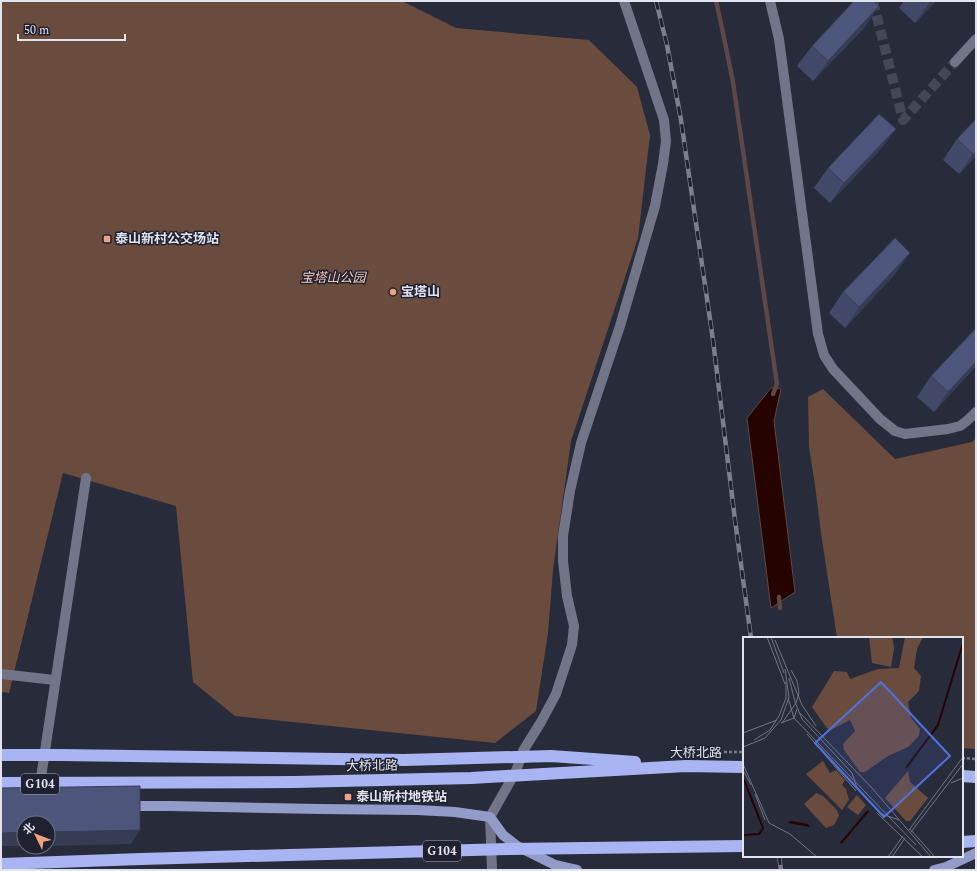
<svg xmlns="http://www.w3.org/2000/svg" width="977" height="871" font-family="Spectral,'Noto Sans SC',serif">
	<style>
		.green { fill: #6a4c3f }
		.water { fill: #250400; stroke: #5d4747 }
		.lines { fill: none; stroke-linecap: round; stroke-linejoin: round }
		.stream { stroke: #5d4747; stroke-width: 4.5 }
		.minor-tunnel { stroke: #444755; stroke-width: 10; stroke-dasharray: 10 5; stroke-linecap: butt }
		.path { stroke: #7a7c89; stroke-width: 2.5; stroke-dasharray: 3 2; stroke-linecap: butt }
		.minor { stroke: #717587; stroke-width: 10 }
		.major { stroke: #939bc8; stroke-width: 10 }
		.highway { stroke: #a9b5f3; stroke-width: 12 }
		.rail-casing { stroke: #7d7f8c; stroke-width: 4.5 }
		.rail { stroke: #1f2130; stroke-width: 3; stroke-dasharray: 9; stroke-linecap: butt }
		.wall { fill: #434969 }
		.shaded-wall { fill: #373c55 }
		.building { fill: #4e557a; stroke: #373c55 }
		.poi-dot { fill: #f2a17e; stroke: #1f2130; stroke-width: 1.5 }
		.labels { text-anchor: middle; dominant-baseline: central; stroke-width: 3; stroke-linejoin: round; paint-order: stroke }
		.shield { fill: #1f2130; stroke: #a7a9b4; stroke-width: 1 }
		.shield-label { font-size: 12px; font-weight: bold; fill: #e1e3ed }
		.poi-label { font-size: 13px; font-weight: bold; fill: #e1e3ed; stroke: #1f2130; text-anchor: start }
		.park-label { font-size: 13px; font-style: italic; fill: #f6cab8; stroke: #1f2130 }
		.street-label { font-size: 13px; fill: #e1e3ed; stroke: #1f2130 }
		.inset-river { fill: none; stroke: #250400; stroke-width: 2 }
		.inset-road { fill: none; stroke: #727582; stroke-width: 1 }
		.view { fill: #4e73dd; fill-opacity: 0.15; stroke: #4e73dd; stroke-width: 2 }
		.inset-edge { fill: none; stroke: #e1e3ed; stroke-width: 2 }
	</style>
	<rect width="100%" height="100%" fill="#282b3a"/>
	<!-- green -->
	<g class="green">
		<polygon points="1,1 402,1 456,28 589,40 637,87 650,135 638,238 571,441 553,570 548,633 536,711 495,743 235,716 193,682 176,506 63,473 9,693 1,692"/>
		<polygon points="823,389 895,459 972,442 976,438 976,749 962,748 962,638 837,638 821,533 815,485 809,447 808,397"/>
	</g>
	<!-- water -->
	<polygon class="water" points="771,388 781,389 774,421 795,592 771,608 747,418"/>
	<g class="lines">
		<!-- stream -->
		<g class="stream">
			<polyline points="716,1 722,28 733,82 777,384 773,394"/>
			<polyline points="779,597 780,608"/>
		</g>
		<!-- minor-tunnel -->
		<polyline class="minor-tunnel" points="873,1 903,120 955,62"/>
		<!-- path -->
		<g class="path">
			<polyline points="709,752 744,752"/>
			<polyline points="962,758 976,759"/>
		</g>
		<!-- minor -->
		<g class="minor">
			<polyline points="770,1 779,39 818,334 824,355 833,369 880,419 895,431 905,434 948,429 960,426 968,420 976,412"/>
			<polyline points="955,62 976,39"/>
			<polyline points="1,674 55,680"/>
			<polyline points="40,784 86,478"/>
			<polyline points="492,870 490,817 516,771 523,751 541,722 556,694 572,645 574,626 567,596 563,561 563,536 570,491 581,443 620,326 655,206 663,164 666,141 664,120 624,1"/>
		</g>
		<!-- major -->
		<g class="major">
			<polyline points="126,806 170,806 320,809 417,810 455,812 490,817 503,835 517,846 555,865 577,870"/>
			<polyline points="934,870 946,867 976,853"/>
		</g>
		<!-- highway -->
		<g class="highway">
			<polyline points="1,755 60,755 404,760 551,756 635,762"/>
			<polyline points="962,776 976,777"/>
			<polyline points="1,783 294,782 471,778 686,766 744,767"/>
			<polyline points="962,842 976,841"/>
			<polyline points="1,864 141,859 508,849 744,846"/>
		</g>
		<defs>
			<g id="rail">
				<polyline points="656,1 667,45 681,120 713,340 735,520 751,638"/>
				<polyline points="779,856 781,870"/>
			</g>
		</defs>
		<!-- rail casing -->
		<use href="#rail" class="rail-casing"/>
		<!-- rail -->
		<use href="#rail" class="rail"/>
	</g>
	<!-- wall -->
	<g class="wall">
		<polygon points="904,1 936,1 915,23 899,8"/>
		<polygon points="865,27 813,81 797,66 812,46"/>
		<polygon points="976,119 976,156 959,174 943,160 957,139"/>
		<polygon points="881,149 830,203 814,188 828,168"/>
		<polygon points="896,273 845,328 829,313 843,292"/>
		<polygon points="976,366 934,412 917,397 931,376"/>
	</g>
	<!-- shaded-wall -->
	<g class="shaded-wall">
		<polygon points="931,1 936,1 915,23 929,3"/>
		<polygon points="879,6 865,27 813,81 828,61"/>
		<polygon points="896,129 881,149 830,203 844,183"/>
		<polygon points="976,151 976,156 959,174 973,154"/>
		<polygon points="910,253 896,273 845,328 859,307"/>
		<polygon points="976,362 976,366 934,412 948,392"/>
		<polygon points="140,830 131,844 48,846 48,832"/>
		<polygon points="24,832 24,846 1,846 1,833"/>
	</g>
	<!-- building -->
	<g class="building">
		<polygon points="854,1 873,1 879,6 828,61 812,46"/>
		<polygon points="879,114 896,129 844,183 828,168"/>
		<polygon points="976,119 976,151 973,154 957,139"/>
		<polygon points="895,238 910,253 859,307 843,292"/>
		<polygon points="976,328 976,362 948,392 931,376"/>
		<polygon points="140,786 140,830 48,832 48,823 24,823 24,832 1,833 1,788"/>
	</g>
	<!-- markers -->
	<g class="poi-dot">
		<rect x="103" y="235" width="8" height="8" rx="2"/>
		<circle cx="393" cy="292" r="4"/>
		<rect x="344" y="793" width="8" height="8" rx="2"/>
	</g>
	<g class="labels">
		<!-- shield labels -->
		<g class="shield">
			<rect x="21" y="774" width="38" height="20" rx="3"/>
			<rect x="423" y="841" width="38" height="20" rx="3"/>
		</g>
		<g class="shield-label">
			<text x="40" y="784">G104</text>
			<text x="442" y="851">G104</text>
		</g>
		<!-- poi labels -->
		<g class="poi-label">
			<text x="115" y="239">泰山新村公交场站</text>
			<text x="401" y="292">宝塔山</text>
			<text x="356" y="797">泰山新村地铁站</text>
		</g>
		<!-- park labels -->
		<g class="park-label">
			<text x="333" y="278">宝塔山公园</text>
		</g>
		<!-- street labels -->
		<g class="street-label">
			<text x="696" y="753">大桥北路</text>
			<text transform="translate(372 766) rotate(-1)">大桥北路</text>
		</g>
	</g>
	<!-- overview -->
	<g transform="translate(743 637)">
		<rect width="220" height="220" fill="#282b3a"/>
		<path d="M126,0H149L151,11L148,30L129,26ZM162,0H180L174,12L171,31L178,39L176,54L165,65L168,81L177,92L176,99L165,110L145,119L122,135H117L101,113L100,107L112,94L107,83L86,94L69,70L91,34L104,35L107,42L135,32L156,31ZM80,124L87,136L93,133L102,143L99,148L103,152L106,163L99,173L63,137ZM165,134L167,145L185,161L167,184H163L142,161ZM73,156L80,159L94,173L96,179L91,188L83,191L61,167ZM114,158L123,168L115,178L104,170Z" fill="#6a4c3f"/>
		<path d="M48,184L65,187L67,190L45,186Z" fill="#250400"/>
		<path class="inset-river" d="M163,131L195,88L220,6M0,198L16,197L20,191L1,143M98,206L125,174"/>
		<path class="inset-road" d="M24,0L42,47M28,0L41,36M32,3L59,68L73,89M46,41L52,65L59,82L109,136L114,151L128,167L139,177L156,183M45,61L51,81M56,75L129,151L188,220M51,81L173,208M38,86L51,81L54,72M39,86L53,66L56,56L54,44L48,33M0,96L34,83M64,97L113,154M11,103L27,93L36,79L43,61V45M0,110L22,101L38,83L46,60L42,32M0,127L26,186L47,197L74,220M0,133L8,148M208,146L220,141M12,157L22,183M134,176L180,220M167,192L192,220M166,193L220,120M168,195L220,127M145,220L160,199M149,220L162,201"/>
		<path class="view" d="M138,45L207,119L141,180L72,106Z"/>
		<rect width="220" height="220" class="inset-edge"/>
	</g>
	<!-- border -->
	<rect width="977" height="871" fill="none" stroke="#e1e3ed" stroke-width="4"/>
	<!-- north arrow -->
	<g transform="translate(36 835) rotate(313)"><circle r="19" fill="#1f2130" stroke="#6d6f7c"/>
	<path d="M0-3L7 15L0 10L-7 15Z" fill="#f2a17e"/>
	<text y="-6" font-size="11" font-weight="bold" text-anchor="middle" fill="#e1e3ed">北</text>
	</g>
	<!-- scale -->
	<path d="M18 34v6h107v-6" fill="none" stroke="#e1e3ed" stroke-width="2"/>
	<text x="24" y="34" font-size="12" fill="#e1e3ed" stroke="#1f2130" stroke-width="3" paint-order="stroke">50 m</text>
</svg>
